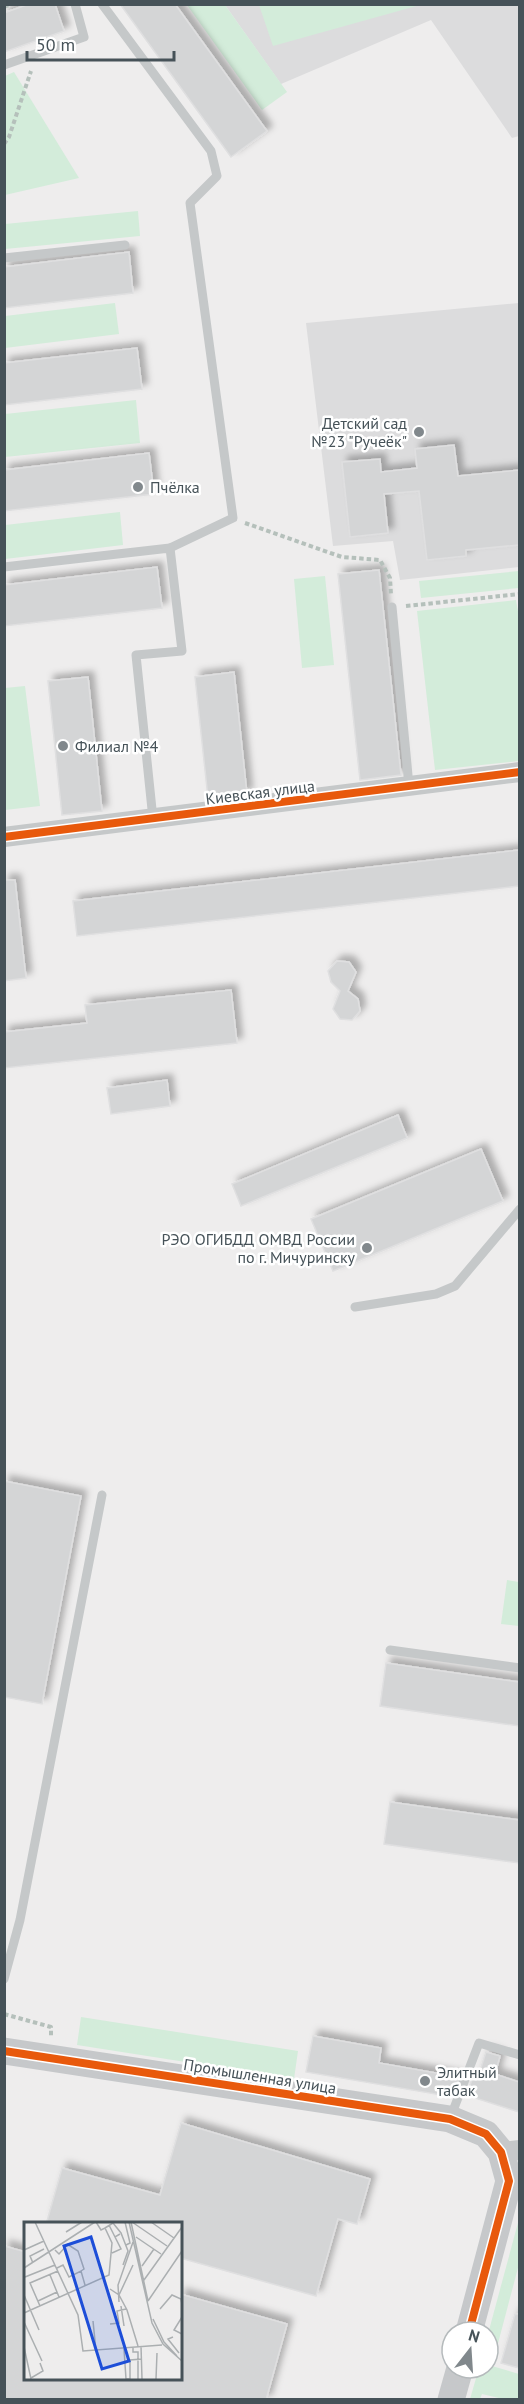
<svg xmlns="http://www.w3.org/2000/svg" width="524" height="2404" font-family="'PT Sans',sans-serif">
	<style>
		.education { fill: #dcdcdd }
		.green { fill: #d3ecda }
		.building { fill: #d4d5d6; stroke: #dfdfe0; stroke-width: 1.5; filter: url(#shadow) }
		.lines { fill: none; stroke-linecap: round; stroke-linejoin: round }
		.path { stroke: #b5c0bb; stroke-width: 4; stroke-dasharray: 4.5 3; stroke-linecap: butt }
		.lane { stroke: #c5c8c9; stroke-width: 9 }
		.street { stroke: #c5c8c9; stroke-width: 20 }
		.secondary { stroke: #c6c8ca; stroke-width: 27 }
		.cycleway-casing { stroke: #fff; stroke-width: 11 }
		.cycleway { stroke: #e8590c; stroke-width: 8 }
		.poi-dot { fill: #81888c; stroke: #fff; stroke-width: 2 }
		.labels { text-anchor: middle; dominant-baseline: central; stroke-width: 5; stroke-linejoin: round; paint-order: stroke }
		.poi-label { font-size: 16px; fill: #465258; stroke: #fff; text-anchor: start }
		.street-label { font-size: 16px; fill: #465258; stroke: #fff }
		.inset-road { fill: none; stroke: #abafb1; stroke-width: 1.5 }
		.view { fill: #1d4ed8; fill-opacity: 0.15; stroke: #1d4ed8; stroke-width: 3 }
		.inset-edge { fill: none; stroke: #465258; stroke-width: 3 }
	</style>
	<defs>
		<filter id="shadow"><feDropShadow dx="5.5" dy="-5.5" stdDeviation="3" flood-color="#0004"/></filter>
	</defs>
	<rect width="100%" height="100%" fill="#eeeded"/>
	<!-- education -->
	<g class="education">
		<polygon points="225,5 519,5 519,136 512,138 431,20 281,84"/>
		<polygon points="519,303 519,567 400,580 393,541 333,546 306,323"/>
	</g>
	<!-- green -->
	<g class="green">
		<polygon points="187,5 225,5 287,92 262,110"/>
		<polygon points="259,5 259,4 420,5 273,46"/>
		<polygon points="14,72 79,178 5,195 5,76"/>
		<polygon points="138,211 140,236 5,249 5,224"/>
		<polygon points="115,303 119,334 5,348 5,316"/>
		<polygon points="136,400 140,443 5,457 5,414"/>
		<polygon points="120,512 123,545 5,559 5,525"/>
		<polygon points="519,571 519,588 421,598 419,581"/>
		<polygon points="325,576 334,665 302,668 294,579"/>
		<polygon points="516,600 520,623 519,761 435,770 417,611"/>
		<polygon points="25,686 40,806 5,810 5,688"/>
		<polygon points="507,1580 519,1582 519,1626 501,1624"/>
		<polygon points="81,2017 298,2051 294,2079 77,2045"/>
		<polygon points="519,2219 519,2264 492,2366 519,2374 519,2399 503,2399 482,2394 480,2399 470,2399 479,2368 488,2368 488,2334"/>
	</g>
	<!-- building -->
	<g class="building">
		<polygon points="29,4 55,4 64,31 4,52 4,13"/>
		<polygon points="120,4 175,4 267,131 231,157"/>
		<polygon points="129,252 133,293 4,308 4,267"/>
		<polygon points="137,348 142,389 4,405 4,363"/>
		<polygon points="454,445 458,476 519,470 519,545 466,550 466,556 427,560 419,491 384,494 388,533 350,537 342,462 380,459 381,472 417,468 415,449"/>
		<polygon points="149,453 154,494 4,511 4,470"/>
		<polygon points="157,567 162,608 4,626 4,585"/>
		<polygon points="379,570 401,775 360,780 338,574"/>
		<polygon points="234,672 247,794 208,798 195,677"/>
		<polygon points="88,677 102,811 62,815 48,681"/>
		<polygon points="519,850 519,886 77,936 73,901"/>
		<polygon points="4,880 15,880 26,978 4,981"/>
		<polygon points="337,961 349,962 356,972 348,991 358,999 360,1011 352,1020 340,1019 333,1009 340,991 331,982 328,971"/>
		<polygon points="231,990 237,1043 4,1068 4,1032 87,1023 85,1005"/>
		<polygon points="167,1080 170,1106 111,1114 107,1088"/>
		<polygon points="398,1115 407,1138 241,1206 232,1184"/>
		<polygon points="481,1149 503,1201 333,1271 311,1219"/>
		<polygon points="4,1481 81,1496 42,1704 4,1697"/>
		<polygon points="386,1663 519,1682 519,1726 380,1706"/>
		<polygon points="390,1802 519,1820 519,1863 384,1844"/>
		<polygon points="313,2036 381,2048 379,2063 459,2077 454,2091 448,2089 447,2096 306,2072"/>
		<polygon points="486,2052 500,2056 495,2074 519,2082 519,2112 466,2095 472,2080 477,2080"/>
		<polygon points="181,2123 370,2179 357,2224 338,2219 316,2296 180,2258 180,2224 58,2224 47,2221 62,2168 160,2195"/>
		<polygon points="4,2246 26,2252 26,2379 180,2379 180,2294 287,2324 266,2400 4,2400"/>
		<polygon points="515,2314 519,2314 519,2368 501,2363"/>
	</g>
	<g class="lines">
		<!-- path -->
		<g class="path">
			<polyline points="4,7 12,4"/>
			<polyline points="4,144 9,137 31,71"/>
			<polyline points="245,523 342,557 380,560 390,578 391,595"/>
			<polyline points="406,606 520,594"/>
			<polyline points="4,2014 51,2027 51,2036"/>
		</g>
		<!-- lane -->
		<g class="lane">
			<polyline points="102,4 211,151 217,176 190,203 233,518 170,548"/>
			<polyline points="4,65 84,37 75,4"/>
			<polyline points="4,258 125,245"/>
			<polyline points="4,567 170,548 182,651 136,655 153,819"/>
			<polyline points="392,607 409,786"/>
			<polyline points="355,1307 436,1294 455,1286 520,1209"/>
			<polyline points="390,1650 520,1668"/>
			<polyline points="4,1979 20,1920 102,1495"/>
			<polyline points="451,2116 479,2043 520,2055"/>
		</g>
		<!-- street -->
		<g class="street">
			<polyline points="4,837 520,772"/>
			<polyline points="501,2152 520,2150"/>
		</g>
		<!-- secondary -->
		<g class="secondary">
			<polyline points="4,2051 450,2119 486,2134 501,2152 509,2181 469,2332"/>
			<polyline points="451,2400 460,2368"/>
		</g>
		<defs>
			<g id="cycleway">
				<polyline points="4,837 520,772"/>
				<polyline points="4,2051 450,2119 486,2134 501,2152 509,2181 469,2332"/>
			</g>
		</defs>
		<!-- cycleway casing -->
		<use href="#cycleway" class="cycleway-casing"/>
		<!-- cycleway -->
		<use href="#cycleway" class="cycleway"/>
	</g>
	<!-- markers -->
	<g class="poi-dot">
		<circle cx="419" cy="432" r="6"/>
		<circle cx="138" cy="487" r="6"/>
		<circle cx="63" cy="746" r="6"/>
		<circle cx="367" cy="1248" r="6"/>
		<circle cx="425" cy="2081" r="6"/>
	</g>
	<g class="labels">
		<!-- poi labels -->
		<g class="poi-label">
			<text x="407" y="423" text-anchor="end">Детский сад<tspan x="407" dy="18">№23 "Ручеёк"</tspan></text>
			<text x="150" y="487">Пчёлка</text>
			<text x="75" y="746">Филиал №4</text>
			<text x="355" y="1239" text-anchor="end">РЭО ОГИБДД ОМВД России<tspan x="355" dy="18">по г. Мичуринску</tspan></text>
			<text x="437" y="2072">Элитный<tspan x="437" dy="18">табак</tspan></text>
		</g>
		<!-- street labels -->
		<g class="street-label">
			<text transform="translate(260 792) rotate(-7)">Киевская улица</text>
			<text transform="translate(260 2076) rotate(9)">Промышленная улица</text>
		</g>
	</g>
	<!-- overview -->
	<g transform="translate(24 2222)">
		<rect width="158" height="158" fill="#eeeded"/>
		<path class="inset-road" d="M11,0L54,93L59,129L138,123M101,0L106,21L102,23M105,0L128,101L139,122L158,139M107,0L124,79M108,0L143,24M127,0L150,16M85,3L91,15L96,12M81,6L89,1L97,11L104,29L99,43M42,10L58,0M112,15L137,32M43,22L54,29L60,47L57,49M0,28L20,19M31,28L35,32L44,22M88,31L97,27L91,15M9,41L6,34L20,27M118,44L130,27M0,46L71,0M33,46L39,43L45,55L57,49L61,63M26,53L35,75M1,55L31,43M120,58L158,5M86,67L95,73L103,88L114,124M0,73L15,108M95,73L109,43M14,79L33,70M124,79L158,29M95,80L94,63L109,20M16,84L6,61L34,49M97,84L100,104M136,87L148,73L157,77L158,82M0,91L85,53L88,21L81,6L77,8L72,0M158,95L150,108L158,112M129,97L140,120L153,134M69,99L72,129M0,100L18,139M86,102L95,101L93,89L102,87M149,115L144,117L155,131M117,124L118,157M0,125L7,157M109,125V130H114V157M100,127L102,157M7,156L19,149L16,141M102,157H106V138L118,137M132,157L133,131"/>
		<path class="view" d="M67,15L105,139L78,147L40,24Z"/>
		<rect width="158" height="158" class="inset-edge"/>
	</g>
	<!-- border -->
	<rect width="524" height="2404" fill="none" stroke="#465258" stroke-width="12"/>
	<!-- north arrow -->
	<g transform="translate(470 2350) rotate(17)"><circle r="28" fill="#ffffff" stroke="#b5babc" stroke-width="1.5"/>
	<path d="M0-4.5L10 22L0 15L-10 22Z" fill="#81888c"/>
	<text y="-9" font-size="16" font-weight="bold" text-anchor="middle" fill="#465258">N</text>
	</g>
	<!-- scale -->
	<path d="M27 51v9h147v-9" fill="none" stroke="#465258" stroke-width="3"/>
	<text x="36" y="51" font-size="18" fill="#465258" stroke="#ffffff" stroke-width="4.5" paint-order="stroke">50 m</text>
</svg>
